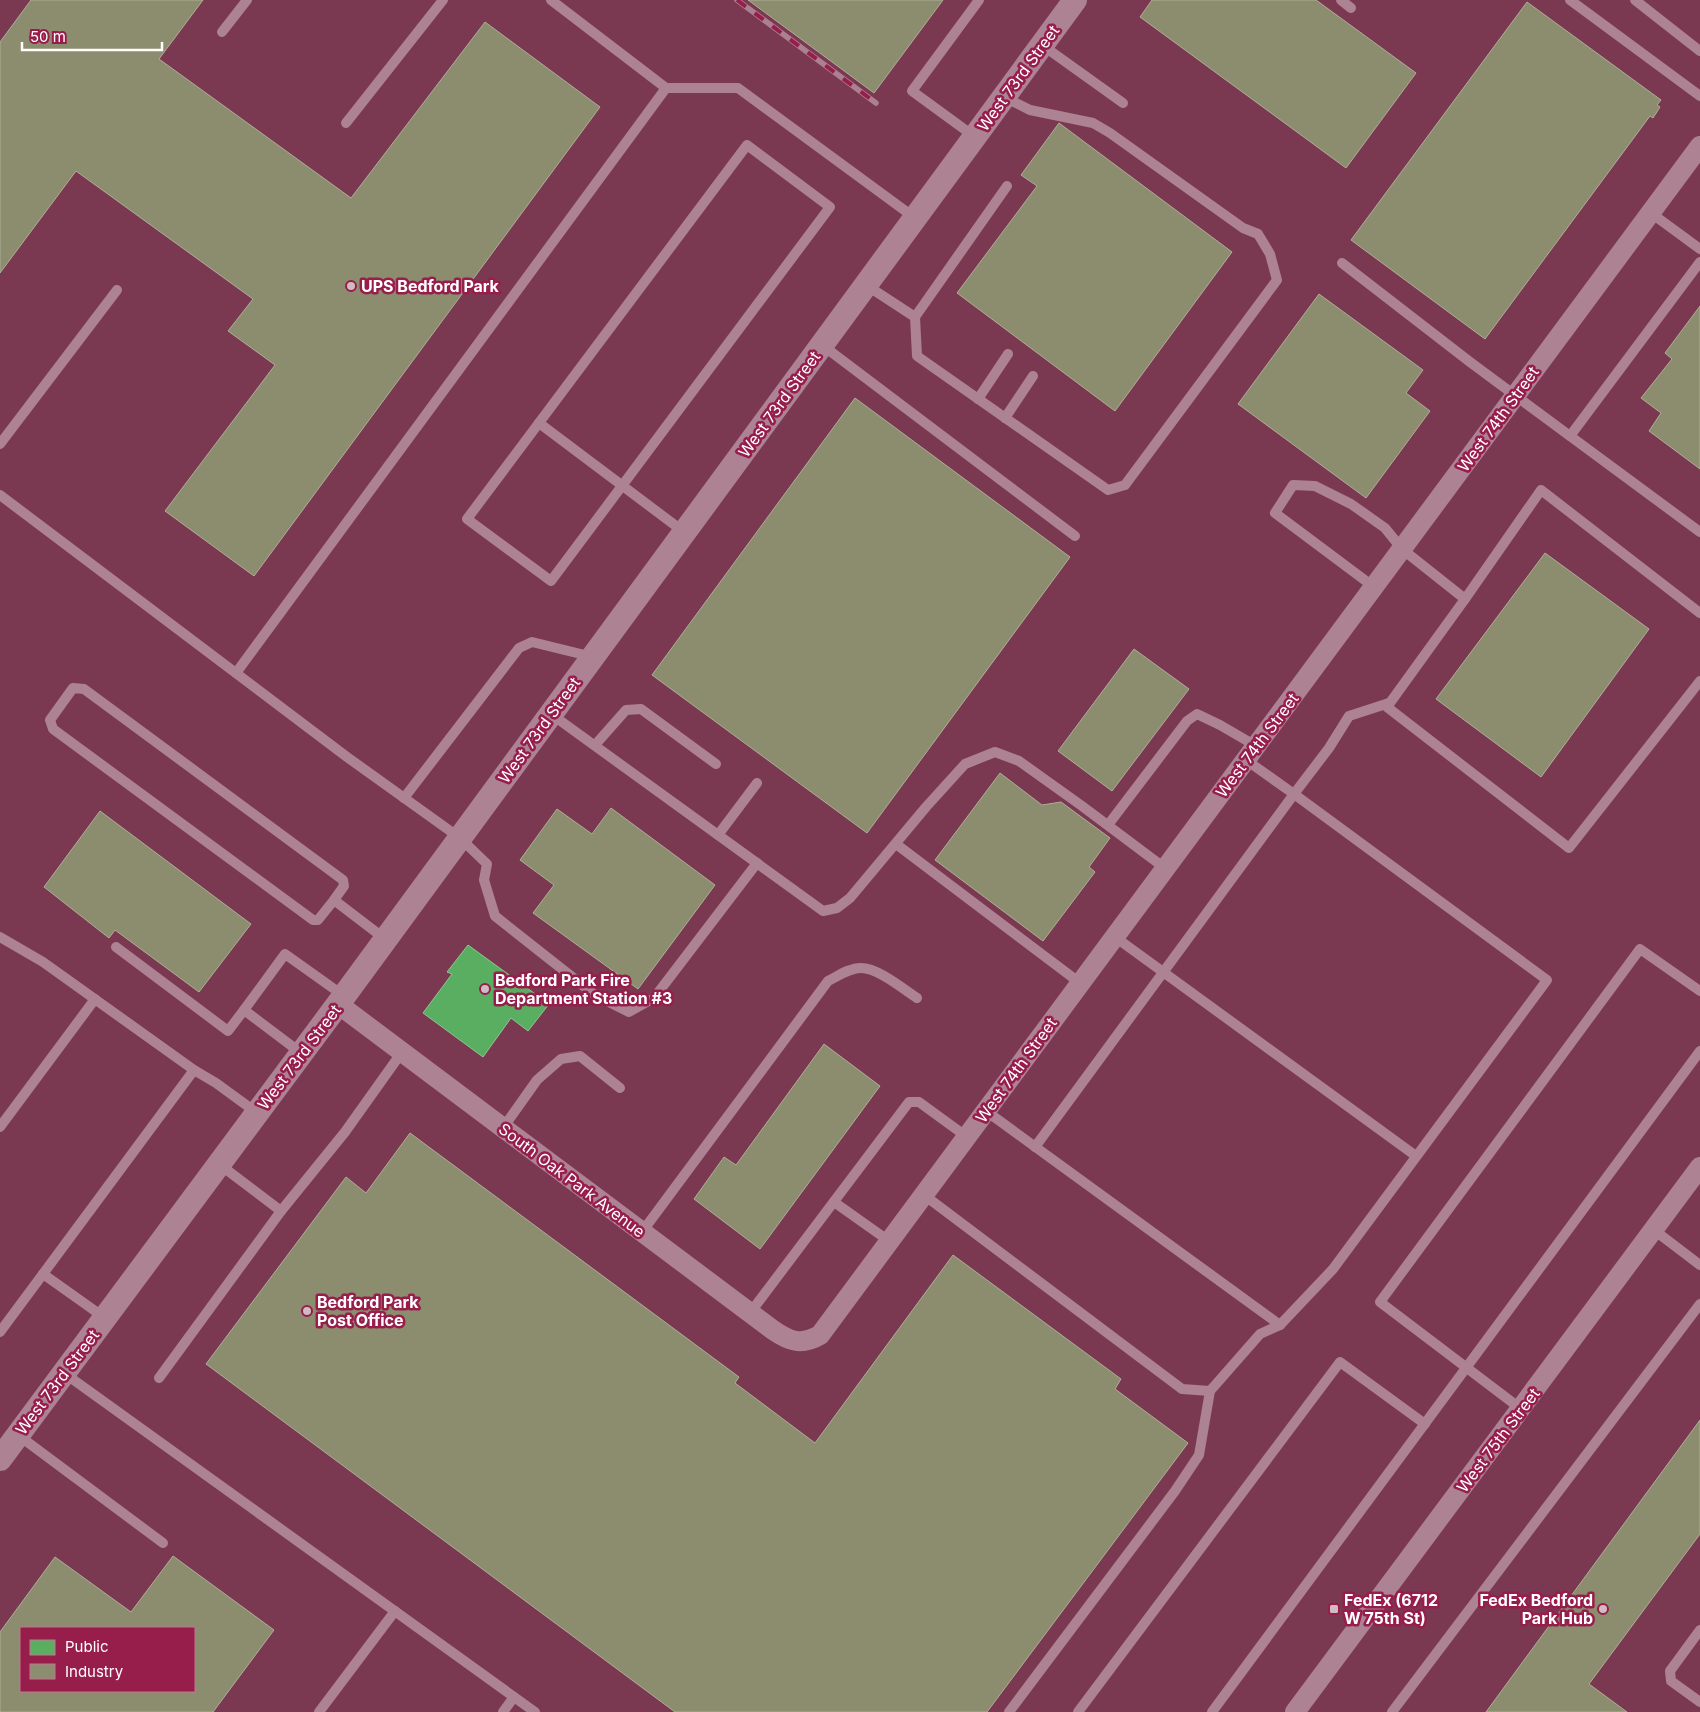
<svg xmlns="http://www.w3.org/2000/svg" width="1700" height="1712" font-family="Inter,sans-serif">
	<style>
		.public { fill: #5aae61; stroke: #8cc690 }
		.industry { fill: #8c8c6e; stroke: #aeae9a; fill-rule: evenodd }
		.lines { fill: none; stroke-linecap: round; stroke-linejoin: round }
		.service { stroke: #ad8292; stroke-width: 10 }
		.minor { stroke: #ad8292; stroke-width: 20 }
		.tertiary { stroke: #ad8292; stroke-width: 24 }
		.rail-casing { stroke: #ab8191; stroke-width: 5.5 }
		.rail { stroke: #971d4a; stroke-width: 4; stroke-dasharray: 11; stroke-linecap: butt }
		.poi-dot { fill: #d1bac2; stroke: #971d4a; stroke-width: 2 }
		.labels { text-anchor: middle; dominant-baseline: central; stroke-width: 5; stroke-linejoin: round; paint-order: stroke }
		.street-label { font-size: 16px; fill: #fff; stroke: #971d4a }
		.poi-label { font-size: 16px; font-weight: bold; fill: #fff; stroke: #971d4a; text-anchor: start }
	</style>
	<rect width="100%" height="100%" fill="#7b3951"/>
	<!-- public -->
	<polygon class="public" points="468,945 549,1004 528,1031 511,1018 483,1057 423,1013 452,974 447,972"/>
	<!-- industry -->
	<g class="industry">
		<polygon points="31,0 203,0 159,59 351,198 485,22 600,107 254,576 165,511 275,365 228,331 253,299 76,171 0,273 0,42"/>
		<polygon points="748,0 943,0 874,93"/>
		<polygon points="1152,0 1316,0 1416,73 1346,168 1140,17"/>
		<polygon points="1527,2 1661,100 1657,105 1660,107 1653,118 1650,116 1485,339 1351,240"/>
		<polygon points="1059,123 1232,252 1115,411 957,293 1037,186 1021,175"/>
		<polygon points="1319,294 1423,370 1406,393 1430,411 1366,498 1238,404"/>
		<polygon points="1700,306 1700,469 1649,431 1661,413 1641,398 1672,359 1665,353"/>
		<polygon points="855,398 1070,557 867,833 652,675"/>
		<polygon points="1545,553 1649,629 1541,777 1436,699"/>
		<polygon points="1134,649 1189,689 1112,791 1058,751"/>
		<polygon points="1000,773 1042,805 1061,802 1110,838 1089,867 1095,872 1043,941 935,860"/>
		<polygon points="611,808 715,885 638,989 533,913 554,885 520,860 557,809 592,834"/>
		<polygon points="100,811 251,924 199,992 115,930 109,938 44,887"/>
		<polygon points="824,1044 880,1086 760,1249 694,1199 724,1157 736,1165"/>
		<polygon points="410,1133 739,1377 735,1383 815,1443 953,1255 1121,1379 1115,1389 1188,1443 987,1712 675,1712 206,1364 346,1177 366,1193"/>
		<polygon points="1700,1420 1700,1534 1589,1684 1627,1712 1486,1712"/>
		<path d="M173,1556L274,1630L213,1712H0V1632L55,1557L131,1612ZM21,1628H194V1691H21Z"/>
	</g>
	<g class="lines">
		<!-- service -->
		<g class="service">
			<polyline points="551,0 666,88 738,88 915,218"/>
			<polyline points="1341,0 1351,8"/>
			<polyline points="1570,0 1700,96"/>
			<polyline points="1635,0 1700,51"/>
			<polyline points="222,32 247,0"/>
			<polyline points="1042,45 1123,103"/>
			<polyline points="346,123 443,0"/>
			<polyline points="975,137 912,91 979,0"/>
			<polygon points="747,145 830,207 551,581 467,519"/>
			<polyline points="1651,213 1700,249"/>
			<polyline points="1342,263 1470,362 1570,436 1700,262"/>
			<polyline points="866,285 915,317 917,356 1108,490 1125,485 1277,280 1270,254 1258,234 1243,228 1110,133 1093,123 1030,110 1004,97"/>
			<polyline points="915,317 1007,186"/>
			<polyline points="822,345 1075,536"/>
			<polyline points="978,399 1008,354"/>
			<polyline points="1005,418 1033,376"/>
			<polyline points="539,423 684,532"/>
			<polyline points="1570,436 1700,532"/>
			<polyline points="0,444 117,290"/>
			<polyline points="0,495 347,757 460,838 487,864 484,880 495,916 595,995 629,1012 654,998 757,863"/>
			<polyline points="1374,587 1275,513 1293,485 1315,486 1351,504 1385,528 1402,549 1465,599"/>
			<polyline points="1700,613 1541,490 1465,599 1387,707 1569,848 1700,681"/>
			<polyline points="236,673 666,88"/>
			<polyline points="551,714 823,911 837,908 850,898 926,807 965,764 995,752 1019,761 1082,806 1166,869"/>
			<polyline points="595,745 626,710 641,709 716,764"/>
			<polyline points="404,798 519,648 532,642 593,657"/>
			<polyline points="1108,825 1187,721 1197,714 1220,725 1256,746"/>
			<polyline points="718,835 757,783"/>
			<polyline points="896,844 1080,983"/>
			<polyline points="334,900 318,920 313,920 53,729 50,720 73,688 84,689 343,880 344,886 334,900 385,939"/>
			<polyline points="0,937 43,962 194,1070 0,1332"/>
			<polyline points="1115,937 1416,1156"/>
			<polyline points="116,947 228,1031 244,1010"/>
			<polyline points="301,1053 244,1010 285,954 344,996"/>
			<polyline points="194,1070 216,1083 257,1113"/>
			<polyline points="986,1111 1280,1325 1260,1334 1210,1391 1199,1455 1175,1491 1009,1712"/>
			<polyline points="0,1127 95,999"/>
			<polyline points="503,1128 537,1080 561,1059 580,1056 620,1088"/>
			<polyline points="1035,1147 1294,794 1246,760"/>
			<polyline points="924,1195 1182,1389 1210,1391"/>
			<polyline points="834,1202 889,1241"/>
			<polyline points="281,1211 345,1132 402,1052"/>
			<polyline points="1654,1230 1700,1265"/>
			<path d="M642,1232L828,981C838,976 849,968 861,968C878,968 902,988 917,998"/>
			<polyline points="43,1274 105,1318"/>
			<polyline points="750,1313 909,1102 919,1102 967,1137"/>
			<polyline points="1280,1325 1333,1269 1547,980 1294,794 1329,748 1349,716 1389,703"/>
			<polyline points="64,1373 535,1712"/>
			<polyline points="159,1378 281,1211 219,1164"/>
			<polyline points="1521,1409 1380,1302 1640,949 1700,991"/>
			<polyline points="18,1435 163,1543"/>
			<polyline points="1700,1630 1670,1671 1671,1681 1700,1702"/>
			<polyline points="319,1712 395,1611"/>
			<polyline points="503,1712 514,1697"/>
			<polyline points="1078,1712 1340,1362 1425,1424"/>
			<polyline points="1212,1712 1700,1051"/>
			<polyline points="1392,1712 1700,1304"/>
		</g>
		<!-- minor -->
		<g class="minor">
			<path d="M338,1004L773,1330C789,1341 801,1346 820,1335L1700,146"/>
			<polyline points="1295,1712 1700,1167"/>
		</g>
		<!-- tertiary -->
		<polyline class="tertiary" points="0,1459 344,996 1075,0"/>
		<defs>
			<polyline id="rail" points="737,0 876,103"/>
		</defs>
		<!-- rail casing -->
		<use href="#rail" class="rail-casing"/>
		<!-- rail -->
		<use href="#rail" class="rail"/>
	</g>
	<!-- markers -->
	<g class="poi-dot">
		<circle cx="351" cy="286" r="5"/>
		<circle cx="485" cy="989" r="5"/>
		<circle cx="307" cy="1311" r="5"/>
		<rect x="1329" y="1604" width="10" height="10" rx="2.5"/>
		<circle cx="1603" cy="1609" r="5"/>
	</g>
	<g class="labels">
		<!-- street labels -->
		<g class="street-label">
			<text transform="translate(1018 78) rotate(-54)">West 73rd Street</text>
			<text transform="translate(779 404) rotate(-54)">West 73rd Street</text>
			<text transform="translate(1498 419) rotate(-54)">West 74th Street</text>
			<text transform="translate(539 730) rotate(-54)">West 73rd Street</text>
			<text transform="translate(1257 745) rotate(-53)">West 74th Street</text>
			<text transform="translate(299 1057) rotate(-53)">West 73rd Street</text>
			<text transform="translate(1016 1070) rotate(-54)">West 74th Street</text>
			<text transform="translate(572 1180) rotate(37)">South Oak Park Avenue</text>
			<text transform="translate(57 1382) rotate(-53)">West 73rd Street</text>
			<text transform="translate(1498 1440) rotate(-53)">West 75th Street</text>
		</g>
		<!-- poi labels -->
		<g class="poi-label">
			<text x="361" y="286">UPS Bedford Park</text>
			<text x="495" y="980">Bedford Park Fire<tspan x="495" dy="18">Department Station #3</tspan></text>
			<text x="317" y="1302">Bedford Park<tspan x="317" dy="18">Post Office</tspan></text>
			<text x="1344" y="1600">FedEx (6712<tspan x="1344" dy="18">W 75th St)</tspan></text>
			<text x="1593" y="1600" text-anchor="end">FedEx Bedford<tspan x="1593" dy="18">Park Hub</tspan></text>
		</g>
	</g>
	<!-- legend -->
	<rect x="20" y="1627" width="175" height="65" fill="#971d4a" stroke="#c17792"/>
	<rect x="30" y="1640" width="25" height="15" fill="#5aae61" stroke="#c17792"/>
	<text x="65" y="1652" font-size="15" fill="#ffffff">Public</text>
	<rect x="30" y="1664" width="25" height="15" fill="#8c8c6e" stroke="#c17792"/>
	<text x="65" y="1677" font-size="15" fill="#ffffff">Industry</text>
	<!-- scale -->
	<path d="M22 42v8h140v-8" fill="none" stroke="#ffffff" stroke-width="2.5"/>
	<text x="30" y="42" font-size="15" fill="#ffffff" stroke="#971d4a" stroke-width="4" paint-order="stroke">50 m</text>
</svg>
